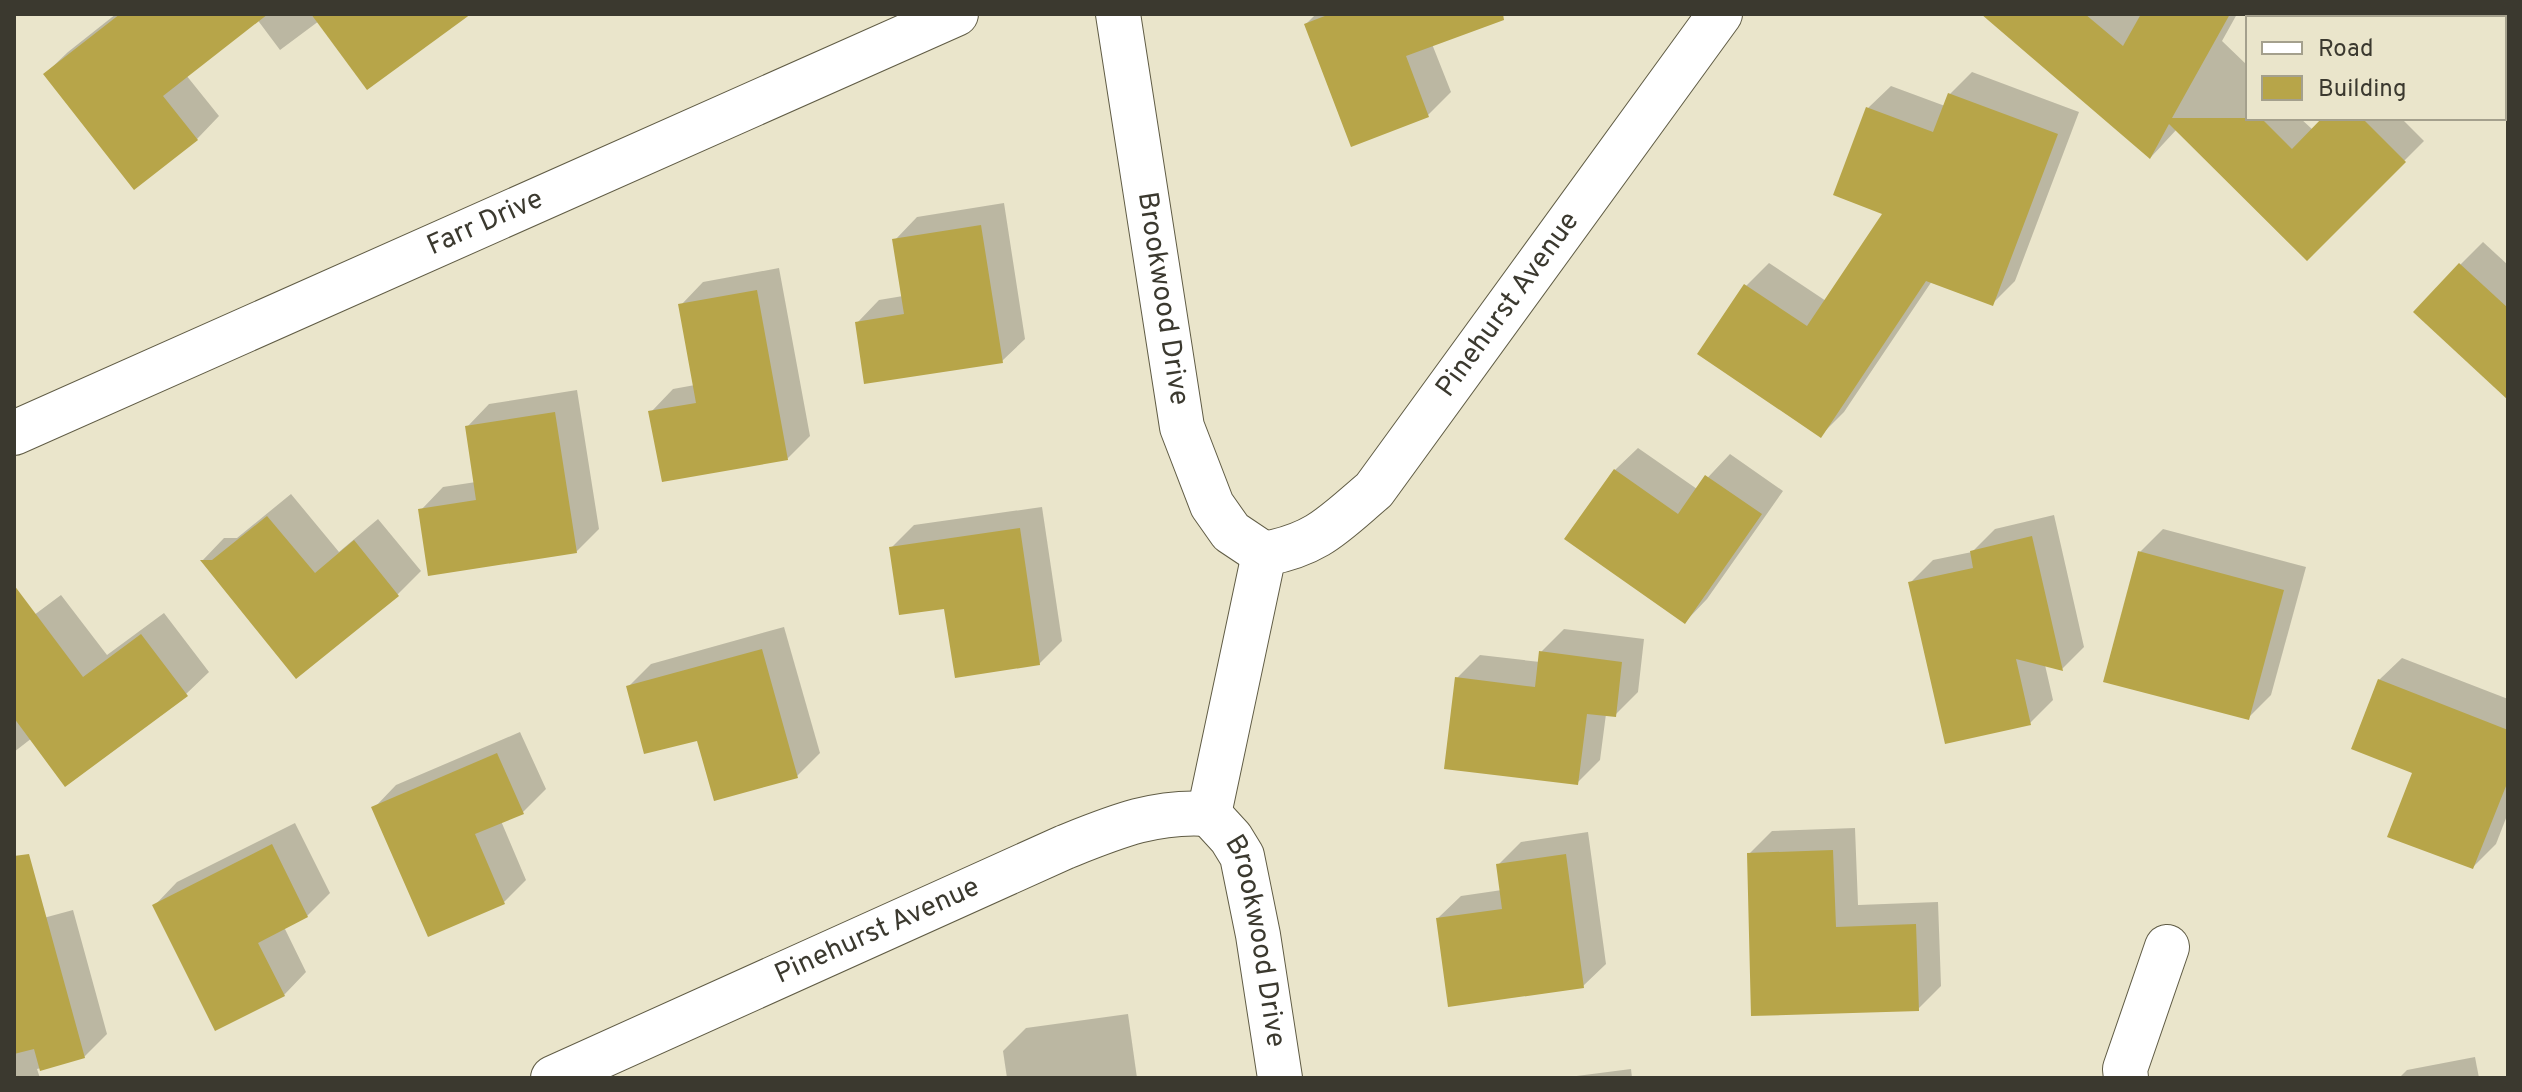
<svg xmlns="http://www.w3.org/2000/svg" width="2522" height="1092" font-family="Overpass,sans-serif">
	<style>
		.shadow { fill: #0003 }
		.building { fill: #b7a549 }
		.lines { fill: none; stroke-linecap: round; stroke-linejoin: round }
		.minor-casing { stroke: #605c45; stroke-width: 46 }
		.minor { stroke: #fff; stroke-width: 44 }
		.labels { text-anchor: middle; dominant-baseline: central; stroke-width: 6; stroke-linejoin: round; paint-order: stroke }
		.street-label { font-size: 28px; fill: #3b392f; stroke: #eae5cb }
	</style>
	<rect width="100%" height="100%" fill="#eae5cb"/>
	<!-- shadow -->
	<g class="shadow">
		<polygon points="116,14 211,14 186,75 219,116 197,139 45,74 68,52"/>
		<polygon points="253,14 460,14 319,21 280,50"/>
		<polygon points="1316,14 1475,14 1432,44 1451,92 1428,115 1306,24"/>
		<polygon points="1984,14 2237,14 2222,41 2248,66 2248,118 2300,118 2313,130 2325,118 2401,118 2424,141 2307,258 2177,129 2151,157"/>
		<polygon points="1972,72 2079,112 2015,281 1992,304 1932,281 1844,412 1821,435 1746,286 1769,263 1826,301 1885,213 1868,108 1891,86 1945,106 1950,94"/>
		<polygon points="1004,203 1025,339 1002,361 857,323 879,300 903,296 895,240 917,217"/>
		<polygon points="2483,242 2508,265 2508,398 2460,265"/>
		<polygon points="779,268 810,436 787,459 651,412 673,389 695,385 681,305 703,282"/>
		<polygon points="577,390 599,529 576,552 421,510 443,487 476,482 467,427 489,404"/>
		<polygon points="1638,448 1697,489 1730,454 1783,491 1707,599 1685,622 1615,470"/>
		<polygon points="291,494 339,552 378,519 421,571 398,594 297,677 202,561 224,538 237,538"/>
		<polygon points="1042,507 1062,641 1039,664 946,606 891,548 914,525"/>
		<polygon points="2054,515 2084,647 2062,669 2045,665 2053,700 2030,723 1910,583 1933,560 1972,552 1995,529"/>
		<polygon points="2163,529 2306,567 2271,695 2248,718 2140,552"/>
		<polygon points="61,595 107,655 164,613 209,672 186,694 32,738 14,752 14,630"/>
		<polygon points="784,627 820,753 797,776 698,738 628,687 651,664"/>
		<polygon points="1564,629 1644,639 1638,692 1615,715 1606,714 1600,760 1577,783 1457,678 1480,655 1540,662 1541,652"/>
		<polygon points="2402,658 2508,699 2508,813 2496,844 2473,867 2415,771 2379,680"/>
		<polygon points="520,732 546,789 523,812 501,821 526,880 504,902 374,808 396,785"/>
		<polygon points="295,823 330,893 307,916 284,927 306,972 284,995 155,905 177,882"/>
		<polygon points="1855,828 1858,905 1938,902 1941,986 1918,1009 1749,854 1772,831"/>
		<polygon points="1588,832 1606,964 1583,986 1438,918 1461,896 1502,890 1498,865 1521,842"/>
		<polygon points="73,910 107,1034 84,1057 37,1069 40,1078 14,1078 14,926"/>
		<polygon points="1128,1014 1137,1078 1007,1078 1003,1051 1026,1028"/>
		<polygon points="2475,1057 2479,1078 2399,1078 2407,1070"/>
		<polygon points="1631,1069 1632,1078 1561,1078"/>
	</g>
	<!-- building -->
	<g class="building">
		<polygon points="120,14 268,14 163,96 198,140 134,190 43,74"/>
		<polygon points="311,14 471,14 367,90"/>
		<polygon points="1330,14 1503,14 1504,20 1406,56 1429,117 1351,147 1304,24"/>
		<polygon points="1981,14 2085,14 2123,46 2141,14 2230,14 2172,118 2261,118 2292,149 2322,118 2362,118 2406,162 2307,261 2169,124 2150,159"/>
		<polygon points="1948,93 2058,134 1993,306 1926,281 1821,438 1697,354 1744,284 1807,326 1882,214 1833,195 1866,107 1933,132"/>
		<polygon points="981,225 1003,363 864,384 855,322 904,314 892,239"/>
		<polygon points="2459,263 2508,308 2508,400 2413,312"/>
		<polygon points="757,290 788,460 662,482 648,411 696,403 678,304"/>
		<polygon points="555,412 577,553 428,576 418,509 476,500 465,426"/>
		<polygon points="1614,469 1678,514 1705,475 1762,514 1685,624 1564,539"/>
		<polygon points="267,516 315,573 354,540 399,596 296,679 200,560 212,560"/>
		<polygon points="1020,528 1040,665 955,678 944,609 899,615 889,547"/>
		<polygon points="2032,536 2063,671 2016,659 2031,725 1945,744 1908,582 1973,568 1970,551"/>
		<polygon points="2138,551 2284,590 2249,720 2103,682"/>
		<polygon points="14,585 83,677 141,634 188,696 65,787 14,718"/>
		<polygon points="762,649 798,778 714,801 697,741 644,754 626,686"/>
		<polygon points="1539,651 1622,662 1616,717 1587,714 1578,785 1444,769 1455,677 1535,687"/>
		<polygon points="2378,679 2508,730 2508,781 2473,869 2387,837 2412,773 2351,749"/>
		<polygon points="497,753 524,814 475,834 505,904 428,937 371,807"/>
		<polygon points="272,844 308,917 258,943 285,996 215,1031 152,905"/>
		<polygon points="1833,850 1836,927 1916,924 1919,1011 1751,1016 1747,853"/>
		<polygon points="29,854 85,1058 40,1071 34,1049 14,1054 14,856"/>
		<polygon points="1566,854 1584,988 1448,1007 1436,918 1502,909 1496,864"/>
	</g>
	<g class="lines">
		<defs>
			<g id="minor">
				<path id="s1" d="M1118,14L1182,427L1212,505L1231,532L1264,554"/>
				<path id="s2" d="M14,433L956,14"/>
				<path id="s3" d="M1264,554C1318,544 1334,524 1374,490L1720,14"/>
				<path id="s4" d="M1209,814L1231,838L1242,856L1258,935L1280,1078"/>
				<polyline points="1209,814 1264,554"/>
				<path id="s5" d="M553,1078L1065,847C1115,827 1155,810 1209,814"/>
				<polyline points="2126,1078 2125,1069 2167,947"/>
			</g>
		</defs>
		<!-- minor casing -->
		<use href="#minor" class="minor-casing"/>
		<!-- minor -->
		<use href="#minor" class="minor"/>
	</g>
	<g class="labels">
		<!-- street labels -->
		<g class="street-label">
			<text stroke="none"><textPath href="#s2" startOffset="516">Farr Drive</textPath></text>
			<text stroke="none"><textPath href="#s1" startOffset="288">Brookwood Drive</textPath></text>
			<text stroke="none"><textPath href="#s3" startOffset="358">Pinehurst Avenue</textPath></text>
			<text stroke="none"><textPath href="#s5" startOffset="356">Pinehurst Avenue</textPath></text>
			<text stroke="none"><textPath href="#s4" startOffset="140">Brookwood Drive</textPath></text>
		</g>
	</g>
	<!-- border -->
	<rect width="2522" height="1092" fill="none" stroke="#3b392f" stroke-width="32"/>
	<!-- legend -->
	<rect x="2246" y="16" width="260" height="104" fill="#eae5cb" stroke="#a4a08d" stroke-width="2"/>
	<rect x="2262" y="42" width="40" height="12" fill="#ffffff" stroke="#a4a08d" stroke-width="2"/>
	<text x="2318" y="56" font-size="24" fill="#3b392f">Road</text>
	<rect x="2262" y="76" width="40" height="24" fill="#b7a549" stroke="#a4a08d" stroke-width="2"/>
	<text x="2318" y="96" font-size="24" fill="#3b392f">Building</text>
</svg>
